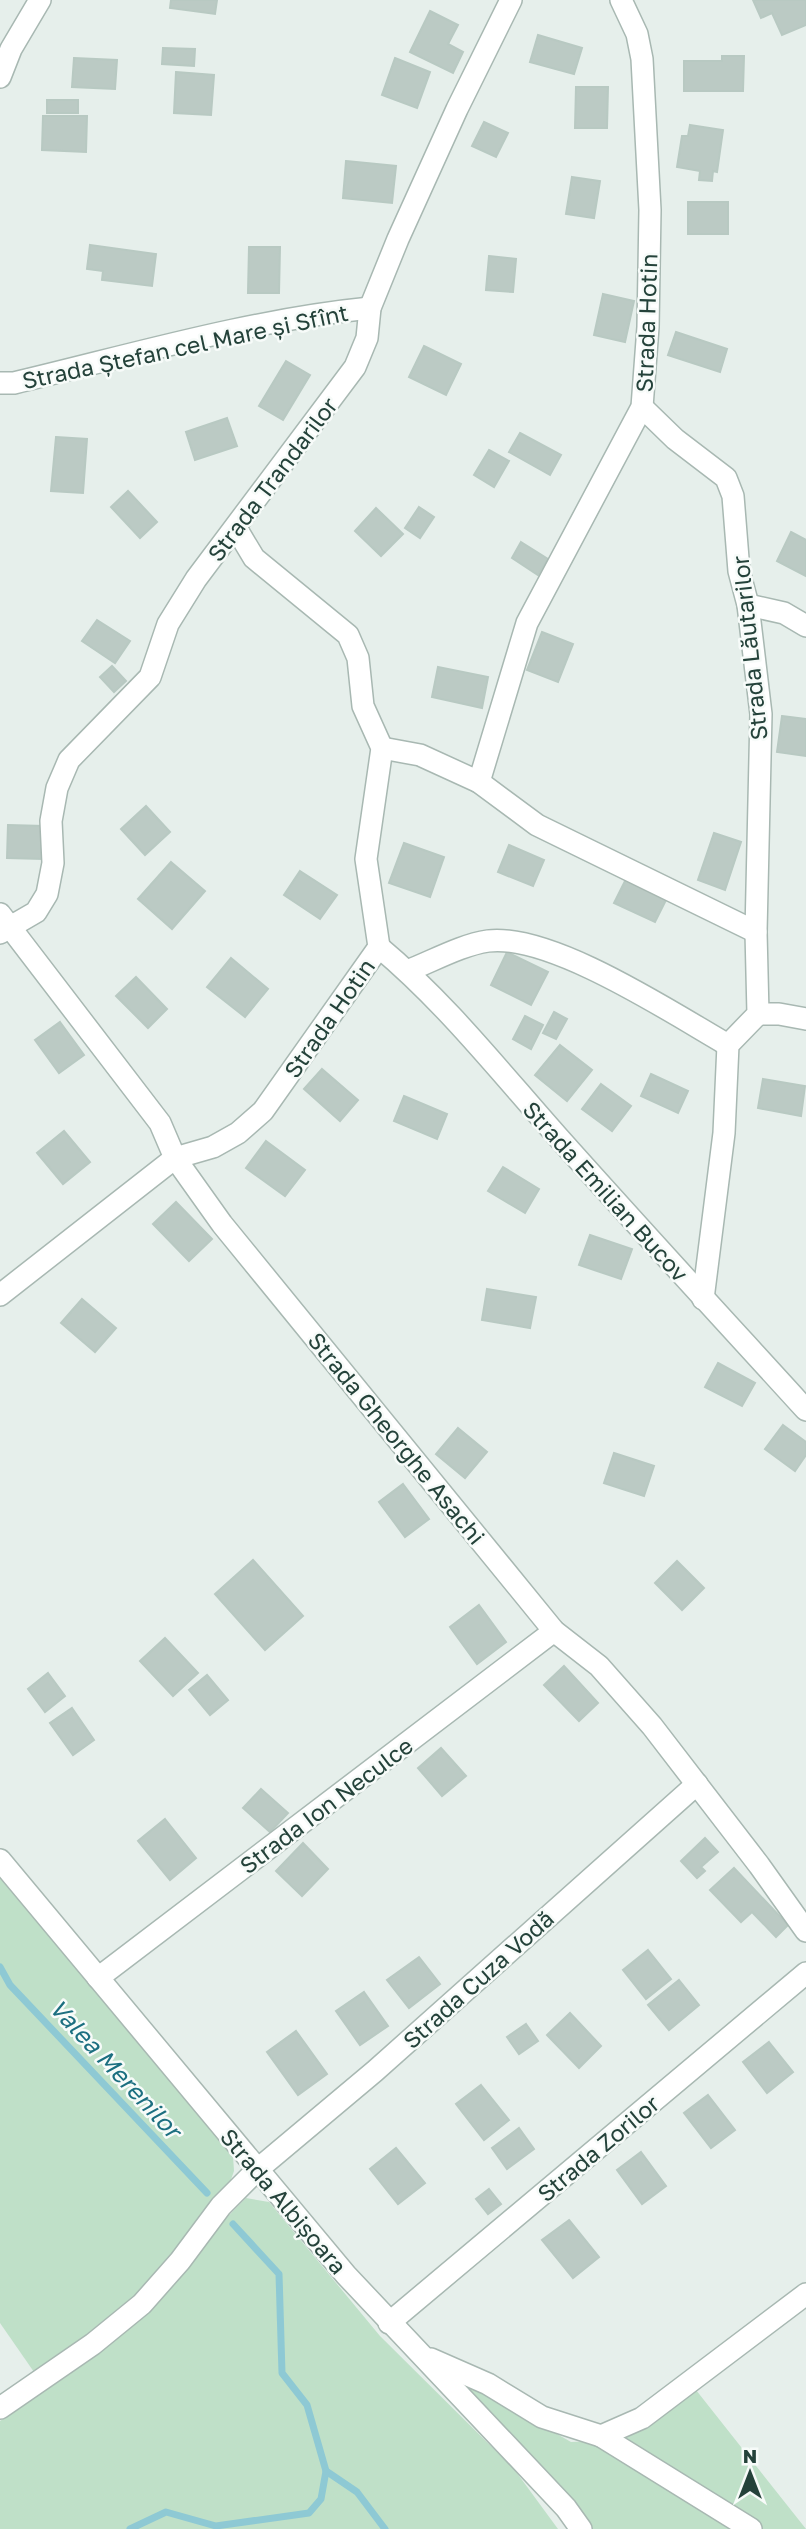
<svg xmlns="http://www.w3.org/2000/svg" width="806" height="2529" font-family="'Golos Text',sans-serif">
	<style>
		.green { fill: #bfe0c8 }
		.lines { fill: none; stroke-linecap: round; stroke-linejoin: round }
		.stream { stroke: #8ec9d4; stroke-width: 7 }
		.building { fill: #bbcac4; stroke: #b8c9c2; stroke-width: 2 }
		.minor-casing { stroke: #a8b8b2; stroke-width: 24 }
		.minor { stroke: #fff; stroke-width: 21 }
		.labels { text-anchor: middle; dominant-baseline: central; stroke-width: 5; stroke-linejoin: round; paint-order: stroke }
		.street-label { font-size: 23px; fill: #24423a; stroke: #f7fbf9 }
		.water-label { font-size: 24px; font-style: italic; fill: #1c6f80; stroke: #f7fbf9 }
	</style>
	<rect width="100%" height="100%" fill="#e6efeb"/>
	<!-- green -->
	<g class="green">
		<polygon points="0,1872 233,2156 234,2171 229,2185 131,2302 96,2333 34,2372 0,2323"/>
		<path d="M246,2198L269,2202L380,2336L514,2469L558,2529H0V2421C53,2385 111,2350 155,2304C187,2270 212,2230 246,2198Z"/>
		<polygon points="461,2379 571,2442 623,2440 696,2390 806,2529 592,2529 570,2499 468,2390"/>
	</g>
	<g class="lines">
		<!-- stream -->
		<g class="stream">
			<polyline points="0,1967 10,1985 207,2193"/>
			<polyline points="233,2224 279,2274 282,2373 307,2405 326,2471 357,2492 385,2529"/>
			<polyline points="130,2529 166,2512 216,2526 309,2513 321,2499 326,2471"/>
		</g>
	</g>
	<!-- building -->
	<g class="building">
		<polygon points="171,0 217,0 215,14 170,8"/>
		<polygon points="753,0 806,0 806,25 782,35 772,13 761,18"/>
		<polygon points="430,11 458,25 448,44 463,52 453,73 410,52"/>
		<polygon points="538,35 582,48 574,74 530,62"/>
		<polygon points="163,48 195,49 194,66 162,64"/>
		<polygon points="722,56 744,56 743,91 684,91 684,61 722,61"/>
		<polygon points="74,58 117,60 115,89 72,87"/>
		<polygon points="395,58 430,72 417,108 382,95"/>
		<polygon points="176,72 214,75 211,115 174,113"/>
		<polygon points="576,87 608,87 607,128 575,128"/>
		<rect x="47" y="100" width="31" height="13"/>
		<polygon points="43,116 87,116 86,152 42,150"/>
		<polygon points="484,122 508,133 496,157 472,146"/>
		<polygon points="690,125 723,130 717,172 713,171 712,181 699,180 700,171 677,167 682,136 688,136"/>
		<polygon points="346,161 396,166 392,203 343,198"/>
		<polygon points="572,177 600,181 594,218 566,214"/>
		<rect x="688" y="202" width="40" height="32"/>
		<polygon points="90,245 156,254 152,286 102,280 103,271 87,269"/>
		<polygon points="249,247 280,247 279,293 248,293"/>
		<polygon points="489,256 516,259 513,292 486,290"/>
		<polygon points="603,294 634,301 625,342 594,335"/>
		<polygon points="676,332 727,349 720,372 668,355"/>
		<polygon points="424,346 461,364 446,395 409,377"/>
		<polygon points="286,361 310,375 283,420 259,406"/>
		<polygon points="227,418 237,446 195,460 186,432"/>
		<polygon points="520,433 561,455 550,475 509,452"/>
		<polygon points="56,437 87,439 83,493 51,491"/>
		<polygon points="489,450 509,461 494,487 474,475"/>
		<polygon points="128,491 157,522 140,538 111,507"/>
		<polygon points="419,507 434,517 420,538 405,528"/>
		<polygon points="376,508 403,534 381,556 355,531"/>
		<polygon points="791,532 806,540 806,576 777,561"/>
		<polygon points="521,542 548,559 538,575 512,558"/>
		<polygon points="97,620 130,641 115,663 82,641"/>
		<polygon points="542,632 573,644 558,682 527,670"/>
		<polygon points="112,666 126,681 114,692 100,677"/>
		<polygon points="438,667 488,677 482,708 432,697"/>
		<polygon points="782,716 806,719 806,756 777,752"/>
		<polygon points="146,806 170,832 145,855 121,829"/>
		<polygon points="8,825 44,826 43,859 7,858"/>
		<polygon points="714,833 741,842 725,890 698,880"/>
		<polygon points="404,843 444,857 430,897 389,883"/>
		<polygon points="509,845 544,860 533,886 498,872"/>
		<polygon points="171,862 205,891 172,929 138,899"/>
		<polygon points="300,871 337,895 320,919 284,895"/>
		<polygon points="626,879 667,898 655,922 614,903"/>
		<polygon points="507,952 548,972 531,1005 491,985"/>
		<polygon points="231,958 268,989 245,1017 207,987"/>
		<polygon points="136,977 167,1009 148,1028 116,996"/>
		<polygon points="554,1012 567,1019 556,1039 543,1033"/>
		<polygon points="525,1016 543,1025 531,1049 513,1039"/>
		<polygon points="60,1022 84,1055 59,1073 35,1040"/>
		<polygon points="560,1045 592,1070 567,1101 535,1075"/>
		<polygon points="322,1069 358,1100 340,1121 304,1089"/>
		<polygon points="651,1074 688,1091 678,1113 641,1096"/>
		<polygon points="763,1079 805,1086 801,1116 758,1108"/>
		<polygon points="601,1084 631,1106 612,1131 582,1109"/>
		<polygon points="404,1096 447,1114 437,1139 394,1121"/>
		<polygon points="64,1131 90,1162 63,1184 37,1153"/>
		<polygon points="266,1141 305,1170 285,1196 246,1168"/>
		<polygon points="503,1167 539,1189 525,1213 488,1191"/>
		<polygon points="176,1202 212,1239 189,1261 153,1224"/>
		<polygon points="590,1235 632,1249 621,1279 579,1265"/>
		<polygon points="487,1289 536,1297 530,1328 482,1320"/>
		<polygon points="82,1299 116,1328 95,1352 61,1323"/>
		<polygon points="718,1363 755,1383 742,1406 705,1387"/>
		<polygon points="783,1425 806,1442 806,1455 795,1471 765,1449"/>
		<polygon points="458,1428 487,1452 465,1478 436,1454"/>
		<polygon points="614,1453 654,1466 644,1496 604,1483"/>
		<polygon points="403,1484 429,1519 405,1537 379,1502"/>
		<polygon points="253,1560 303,1616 265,1650 215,1594"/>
		<polygon points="677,1561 704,1588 682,1610 655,1583"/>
		<polygon points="479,1605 506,1642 477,1664 450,1627"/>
		<polygon points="165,1638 198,1673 173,1696 140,1661"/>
		<polygon points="564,1666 598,1703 579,1721 544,1685"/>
		<polygon points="48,1673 65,1696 45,1712 28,1689"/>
		<polygon points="207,1675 228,1700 210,1715 189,1690"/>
		<polygon points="72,1708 94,1740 73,1755 50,1723"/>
		<polygon points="441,1748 466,1776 442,1796 418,1768"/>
		<polygon points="261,1789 288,1813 270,1832 243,1808"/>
		<polygon points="165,1819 196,1858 170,1880 138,1841"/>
		<polygon points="705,1838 718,1852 701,1867 705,1871 697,1878 681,1861"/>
		<polygon points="303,1843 328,1869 302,1896 276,1871"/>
		<polygon points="734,1868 788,1925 776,1937 752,1912 741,1922 710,1890"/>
		<polygon points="648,1950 671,1979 646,1999 623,1970"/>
		<polygon points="419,1957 440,1984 409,2008 387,1980"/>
		<polygon points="679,1980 699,2005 669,2030 648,2005"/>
		<polygon points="364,1992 388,2026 360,2045 336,2011"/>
		<polygon points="570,2013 601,2046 579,2068 547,2035"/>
		<polygon points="526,2024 538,2041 519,2054 507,2037"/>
		<polygon points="296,2031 327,2074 298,2095 267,2052"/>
		<polygon points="769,2042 793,2072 767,2093 743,2062"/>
		<polygon points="481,2085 509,2120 484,2140 456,2104"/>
		<polygon points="708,2095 735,2130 711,2148 684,2113"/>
		<polygon points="519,2128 534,2149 507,2169 492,2148"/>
		<polygon points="396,2148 425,2183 398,2204 370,2169"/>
		<polygon points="641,2152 666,2186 642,2204 617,2170"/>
		<polygon points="489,2189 501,2204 488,2214 476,2199"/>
		<polygon points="569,2220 599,2257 573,2278 542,2240"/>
	</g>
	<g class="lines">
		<defs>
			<g id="minor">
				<polyline points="0,77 11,49 40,0"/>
				<path d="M0,383H14C132,355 250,320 370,308"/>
				<polyline points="642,407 675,439 726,478 733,496 739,571 748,605 761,714 756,932 758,1014 728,1045 724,1133 703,1299"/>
				<polyline points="748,605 784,613 806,626"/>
				<polyline points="382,748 420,755 479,782 537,825 756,932"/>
				<polyline points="479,782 527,623 642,407 648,327 650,210 642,59 637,34 621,0"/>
				<polyline points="0,914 160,1123 175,1158 222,1224 554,1631 599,1666 652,1726 759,1865 806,1931"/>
				<polyline points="0,933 36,912 47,894 53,863 51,821 57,788 69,760 150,677 168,624 196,579 355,367 367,338 370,308 398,239 457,109 511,0"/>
				<path d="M379,947C446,1003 501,1073 558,1137C640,1229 723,1319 806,1410"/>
				<path d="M407,971C433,961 461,945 488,941C551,933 672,1013 728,1045"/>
				<polyline points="758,1014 779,1014 806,1019"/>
				<polyline points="0,1295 175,1158 213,1147 238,1133 263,1111 379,947 366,859 382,748 363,706 358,658 348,635 254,558 236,528"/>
				<polyline points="0,1860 346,2275 566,2508 581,2529"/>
				<polyline points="98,1978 554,1631"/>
				<polyline points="389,2323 806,1973"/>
				<polyline points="431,2359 488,2384 542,2417 601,2436 642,2418 806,2294"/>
				<polyline points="0,2408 93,2344 142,2304 180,2261 221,2206 257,2170 375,2071 697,1784"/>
				<polyline points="601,2436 751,2529"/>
			</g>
		</defs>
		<!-- minor casing -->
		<use href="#minor" class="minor-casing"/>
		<!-- minor -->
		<use href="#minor" class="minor"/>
	</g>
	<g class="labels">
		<!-- street labels -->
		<g class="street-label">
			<text transform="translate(646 323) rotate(-88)">Strada Hotin</text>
			<text transform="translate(185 346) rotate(-12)">Strada Ștefan cel Mare și Sfînt</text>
			<text transform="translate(272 479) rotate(-53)">Strada Trandarilor</text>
			<text transform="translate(749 648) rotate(-96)">Strada Lăutarilor</text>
			<text transform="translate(329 1018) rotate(-55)">Strada Hotin</text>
			<text transform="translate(606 1191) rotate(48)">Strada Emilian Bucov</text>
			<text transform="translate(397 1438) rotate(51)">Strada Gheorghe Asachi</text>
			<text transform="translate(326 1805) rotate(-37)">Strada Ion Neculce</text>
			<text transform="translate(478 1979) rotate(-42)">Strada Cuza Vodă</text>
			<text transform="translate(598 2148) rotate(-40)">Strada Zorilor</text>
			<text transform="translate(284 2201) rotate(50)">Strada Albișoara</text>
		</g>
		<!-- water labels -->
		<g class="water-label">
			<text transform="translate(116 2068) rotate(47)">Valea Merenilor</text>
		</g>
	</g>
	<!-- north arrow -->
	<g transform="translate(750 2473)" stroke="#f7fbf9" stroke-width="5" paint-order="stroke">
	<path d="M0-5L12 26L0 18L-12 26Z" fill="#24423a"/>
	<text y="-10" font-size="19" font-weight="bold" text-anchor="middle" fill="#24423a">N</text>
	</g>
</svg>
